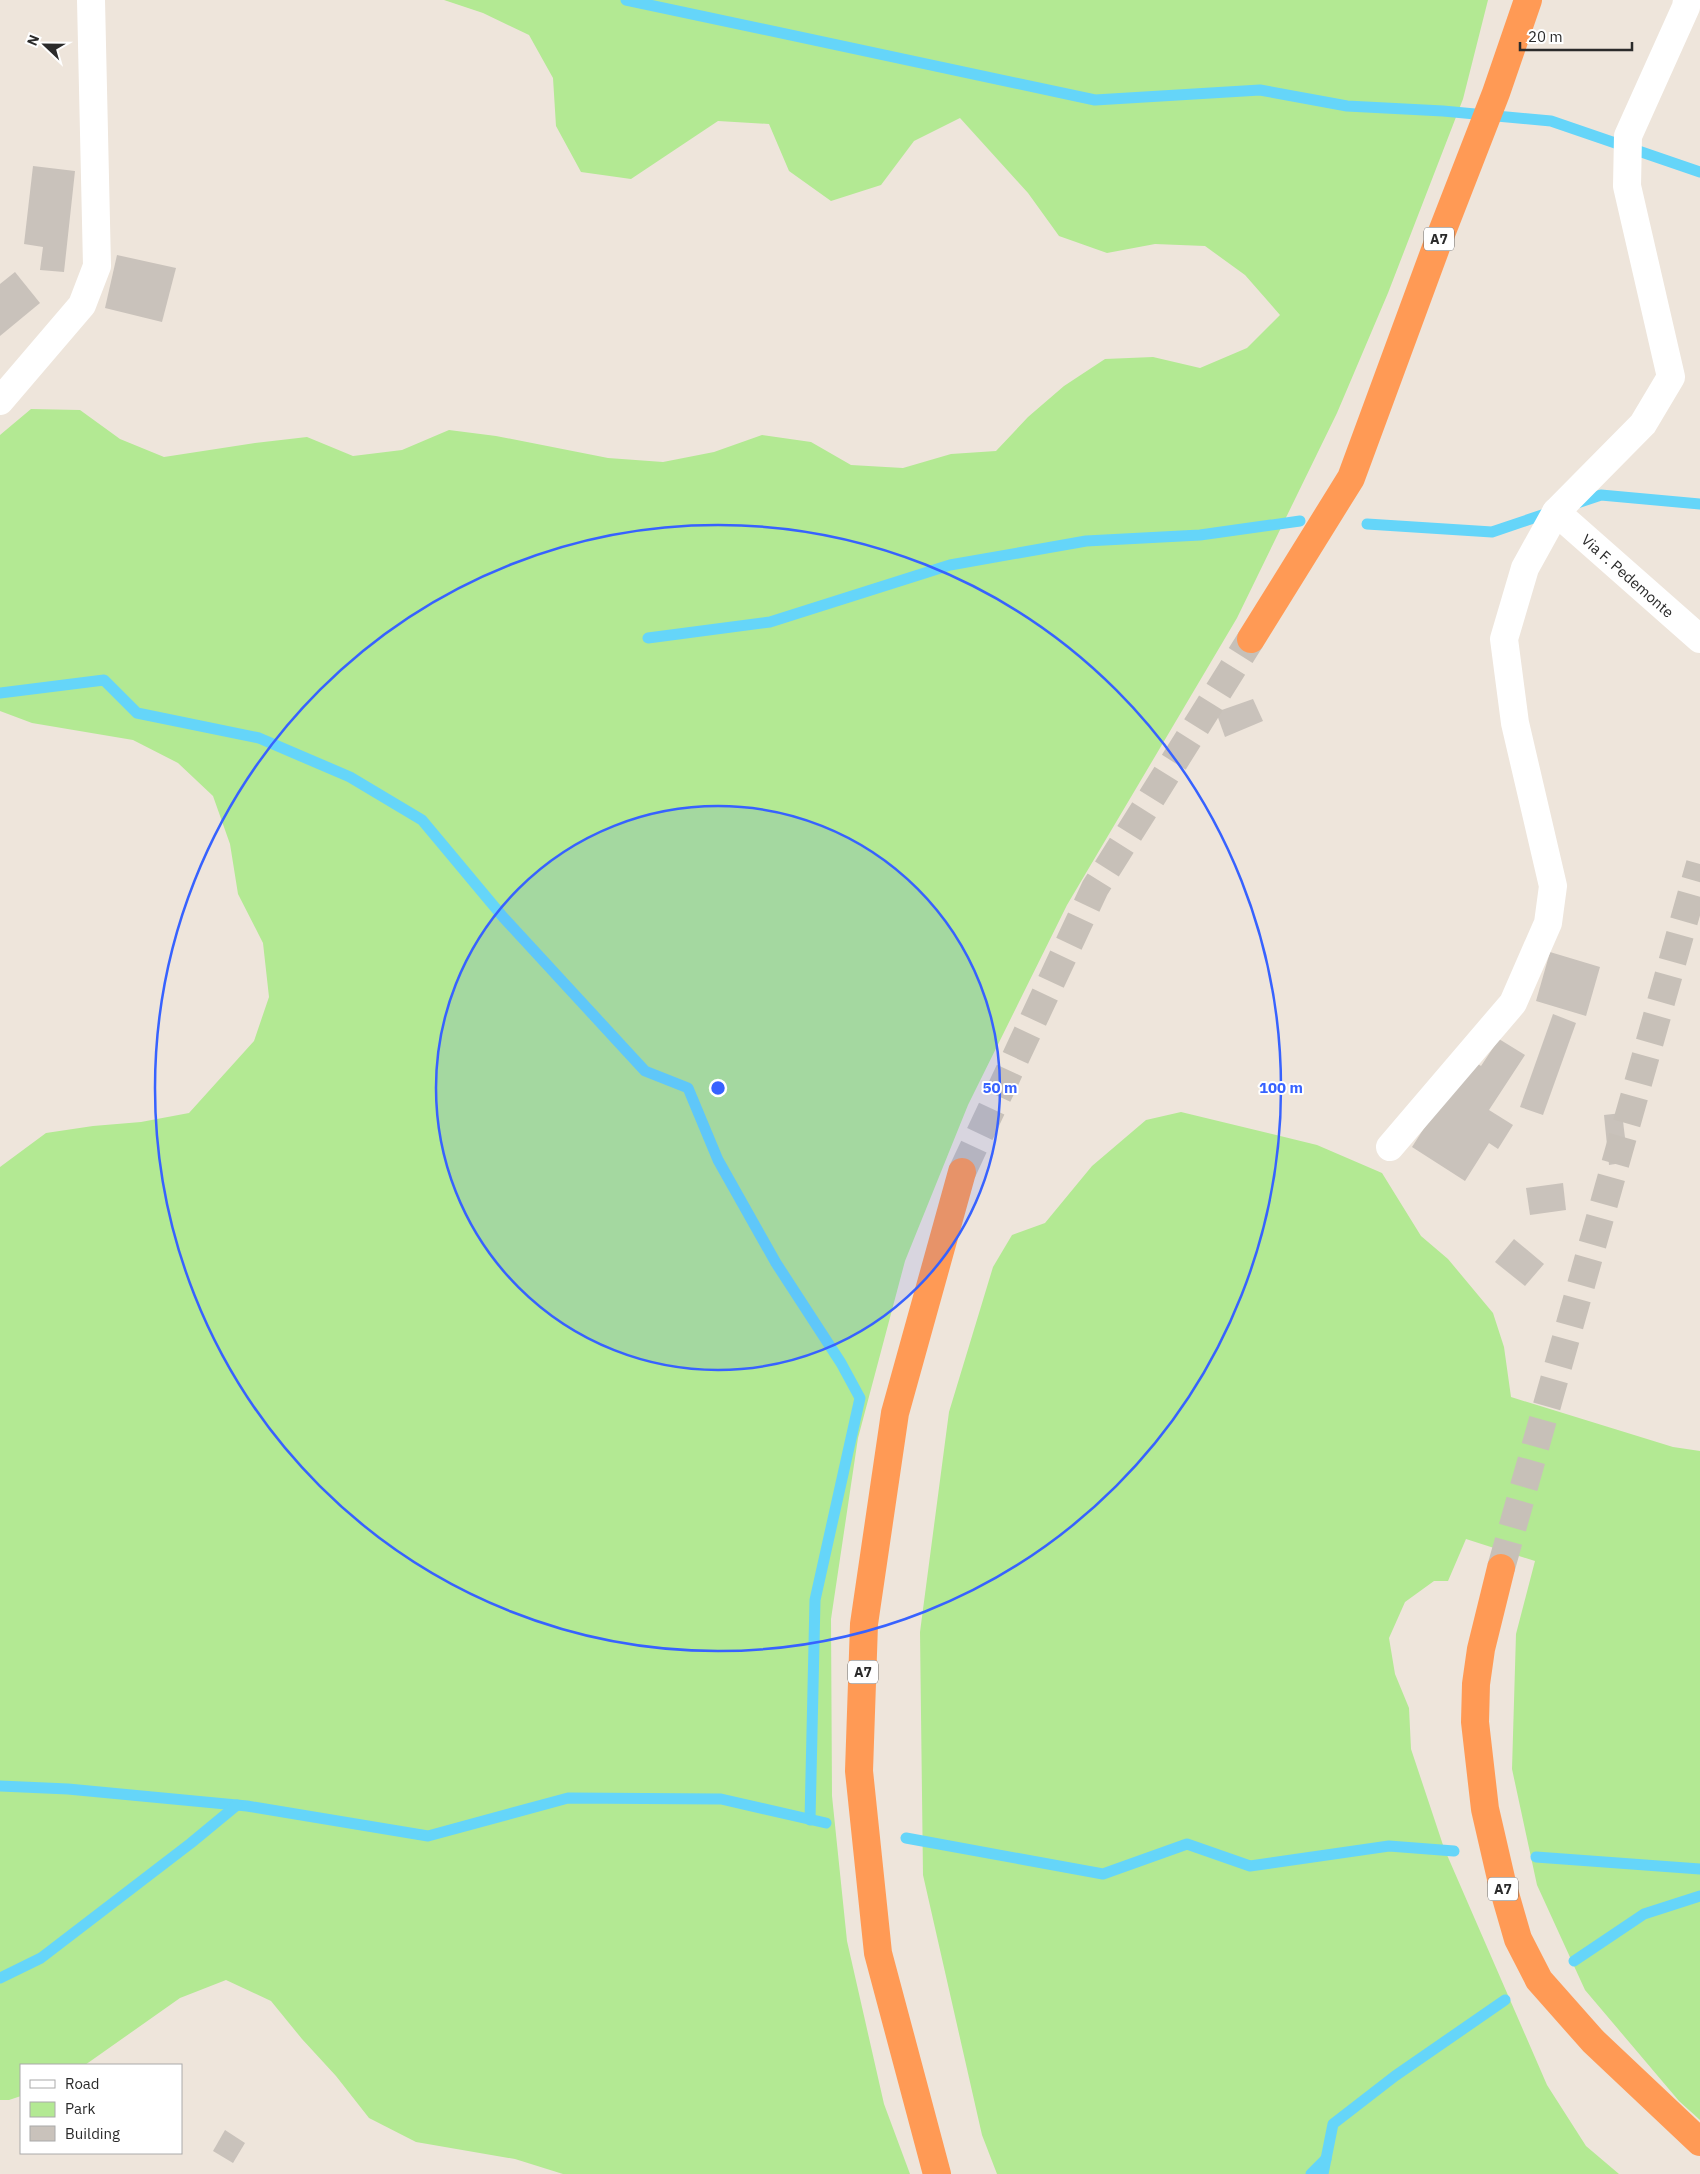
<svg xmlns="http://www.w3.org/2000/svg" width="1700" height="2174" font-family="'IBM Plex Sans',sans-serif">
	<style>
		.green { fill: #b3e993 }
		.lines { fill: none; stroke-linecap: round; stroke-linejoin: round }
		.stream { stroke: #65d5f9; stroke-width: 11 }
		.building { fill: #c9c2bb }
		.highway-tunnel { stroke: #c7c0b8; stroke-width: 28; stroke-dasharray: 28 14; stroke-linecap: butt }
		.street { stroke: #fff; stroke-width: 28 }
		.highway { stroke: #ff9a55; stroke-width: 28 }
		.ring { fill: none; stroke: #3762ff; stroke-width: 2.5 }
		.labels { text-anchor: middle; dominant-baseline: central; stroke-width: 4; stroke-linejoin: round; paint-order: stroke }
		.shield { fill: #fff; stroke: #6b6b6b; stroke-width: 1 }
		.shield-label { font-size: 14px; font-weight: bold; fill: #2b2b2b }
		.street-label { font-size: 15px; fill: #2b2b2b; stroke: #fff }
		.centre { fill: #3762ff; stroke: #fff; stroke-width: 2.5 }
		.ring-label { font-size: 15px; text-anchor: middle; font-weight: bold; fill: #3762ff; stroke: #fff; stroke-width: 4; stroke-linejoin: round; paint-order: stroke }
	</style>
	<rect width="100%" height="100%" fill="#eee5db"/>
	<!-- green -->
	<g class="green">
		<polygon points="444,0 1488,0 1463,99 1388,293 1337,413 1237,618 1067,905 968,1105 905,1261 858,1438 831,1619 832,1796 847,1941 884,2104 910,2174 563,2174 515,2159 416,2142 369,2118 336,2076 302,2039 271,2001 226,1980 180,1998 85,2065 21,2065 21,2096 9,2100 0,2100 0,1167 46,1133 93,1126 141,1122 189,1113 254,1041 269,997 263,943 238,894 230,844 213,796 178,763 133,740 32,723 0,711 0,435 31,409 80,410 120,439 164,457 255,443 307,437 353,456 402,450 449,430 496,436 608,458 663,462 714,452 762,435 811,442 851,465 903,468 951,454 996,451 1028,417 1064,386 1105,359 1153,357 1200,368 1247,348 1280,315 1245,275 1205,246 1155,244 1107,253 1059,236 1028,193 960,118 914,141 881,185 831,201 789,171 769,124 718,121 631,179 581,172 556,126 553,78 529,35 483,13"/>
		<polygon points="1181,1112 1317,1145 1382,1173 1421,1236 1448,1259 1493,1313 1504,1347 1511,1397 1673,1447 1700,1451 1700,2120 1679,2101 1585,1990 1537,1885 1512,1769 1516,1634 1535,1561 1466,1539 1448,1581 1434,1581 1405,1602 1389,1638 1395,1674 1409,1708 1411,1749 1444,1848 1547,2085 1586,2146 1619,2174 997,2174 982,2135 923,1875 920,1632 949,1412 993,1267 1012,1235 1045,1223 1092,1166 1146,1120"/>
	</g>
	<g class="lines">
		<!-- stream -->
		<g class="stream">
			<polyline points="626,0 1095,100 1260,90 1347,106 1443,111 1551,121 1700,172"/>
			<polyline points="1574,504 1601,495 1700,504"/>
			<polyline points="1367,524 1492,532 1551,512"/>
			<polyline points="648,638 770,622 950,565 1086,541 1200,535 1300,521"/>
			<polyline points="0,693 104,680 137,713 259,738 350,777 422,820 503,917 645,1071 688,1088 718,1160 776,1263 841,1363 860,1398 815,1600 810,1820"/>
			<polyline points="0,1786 68,1789 247,1806 428,1836 568,1798 721,1799 826,1823"/>
			<polyline points="906,1838 1103,1874 1187,1844 1250,1866 1389,1846 1454,1851"/>
			<polyline points="1536,1857 1700,1869"/>
			<polyline points="1574,1961 1644,1914 1700,1896"/>
			<polyline points="0,1978 41,1958 191,1843 237,1805"/>
			<polyline points="1311,2174 1326,2159"/>
			<polyline points="1323,2174 1333,2124 1395,2076 1505,2000"/>
		</g>
	</g>
	<!-- building -->
	<g class="building">
		<polygon points="33,166 75,171 64,272 40,270 43,247 24,244"/>
		<polygon points="117,255 176,268 162,322 105,308"/>
		<polygon points="15,272 40,303 0,336 0,284"/>
		<polygon points="1253,699 1263,721 1225,737 1216,712"/>
		<polygon points="1550,952 1600,967 1586,1016 1536,1001"/>
		<polygon points="1553,1014 1576,1023 1543,1115 1520,1107"/>
		<polygon points="1499,1039 1525,1055 1489,1110 1513,1125 1498,1149 1489,1143 1465,1181 1412,1147 1469,1058 1481,1066"/>
		<polygon points="1622,1113 1628,1162 1609,1165 1604,1115"/>
		<polygon points="1563,1183 1566,1210 1530,1215 1526,1188"/>
		<polygon points="1514,1239 1544,1264 1525,1286 1495,1262"/>
		<polygon points="225,2130 245,2143 233,2163 213,2151"/>
	</g>
	<g class="lines">
		<!-- highway-tunnel -->
		<g class="highway-tunnel">
			<polyline points="962,1172 1095,888 1251,639"/>
			<polyline points="1501,1568 1700,864"/>
		</g>
		<!-- street -->
		<g class="street">
			<polyline points="0,401 82,305 97,266 91,0"/>
			<path id="s1" d="M1556,512L1700,639"/>
			<polyline points="1390,1147 1513,1003 1548,923 1553,886 1515,723 1504,639 1525,568 1556,512 1643,424 1671,377 1627,186 1628,136 1686,7 1687,0"/>
		</g>
		<!-- highway -->
		<g class="highway">
			<polyline points="1251,639 1351,478 1438,242 1496,93 1528,0"/>
			<polyline points="1501,1568 1481,1649 1476,1684 1475,1722 1485,1809 1503,1887 1518,1939 1539,1980 1593,2041 1700,2142"/>
			<polyline points="937,2174 878,1953 859,1771 864,1624 895,1413 962,1172"/>
		</g>
	</g>
	<!-- distance rings -->
	<circle cx="718" cy="1088" r="282" fill="#3762ff" fill-opacity=".12"/>
	<g class="ring">
		<circle cx="718" cy="1088" r="282"/>
		<circle cx="718" cy="1088" r="563"/>
	</g>
	<g class="labels">
		<!-- shield labels -->
		<g class="shield">
			<rect x="1424" y="227.5" width="30" height="23" rx="4"/>
			<rect x="848" y="1660.5" width="30" height="23" rx="4"/>
			<rect x="1488" y="1877.5" width="30" height="23" rx="4"/>
		</g>
		<g class="shield-label">
			<text x="1439" y="239">A7</text>
			<text x="863" y="1672">A7</text>
			<text x="1503" y="1889">A7</text>
		</g>
		<!-- street labels -->
		<g class="street-label">
			<text stroke="none"><textPath href="#s1" startOffset="96">Via F. Pedemonte</textPath></text>
		</g>
	</g>
	<circle cx="718" cy="1088" r="8" class="centre"/>
	<g class="ring-label">
		<text x="1000" y="1093">50 m</text>
		<text x="1281" y="1093">100 m</text>
	</g>
	<!-- legend -->
	<rect x="20" y="2064" width="162" height="90" fill="#ffffff" stroke="#aaaaaa"/>
	<rect x="30" y="2080" width="25" height="8" fill="#ffffff" stroke="#aaaaaa"/>
	<text x="65" y="2089" font-size="15" fill="#2b2b2b">Road</text>
	<rect x="30" y="2102" width="25" height="15" fill="#b3e993" stroke="#aaaaaa"/>
	<text x="65" y="2114" font-size="15" fill="#2b2b2b">Park</text>
	<rect x="30" y="2126" width="25" height="15" fill="#c9c2bb" stroke="#aaaaaa"/>
	<text x="65" y="2139" font-size="15" fill="#2b2b2b">Building</text>
	<!-- north arrow -->
	<g transform="translate(45 45) rotate(292)" stroke="#ffffff" stroke-width="4" paint-order="stroke">
	<path d="M0-4L9 19L0 12L-9 19Z" fill="#2b2b2b"/>
	<text y="-8" font-size="14" font-weight="bold" text-anchor="middle" fill="#2b2b2b">N</text>
	</g>
	<!-- scale -->
	<path d="M1520 42v8h112v-8" fill="none" stroke="#2b2b2b" stroke-width="2.5"/>
	<text x="1528" y="42" font-size="15" fill="#2b2b2b" stroke="#ffffff" stroke-width="4" paint-order="stroke">20 m</text>
</svg>
